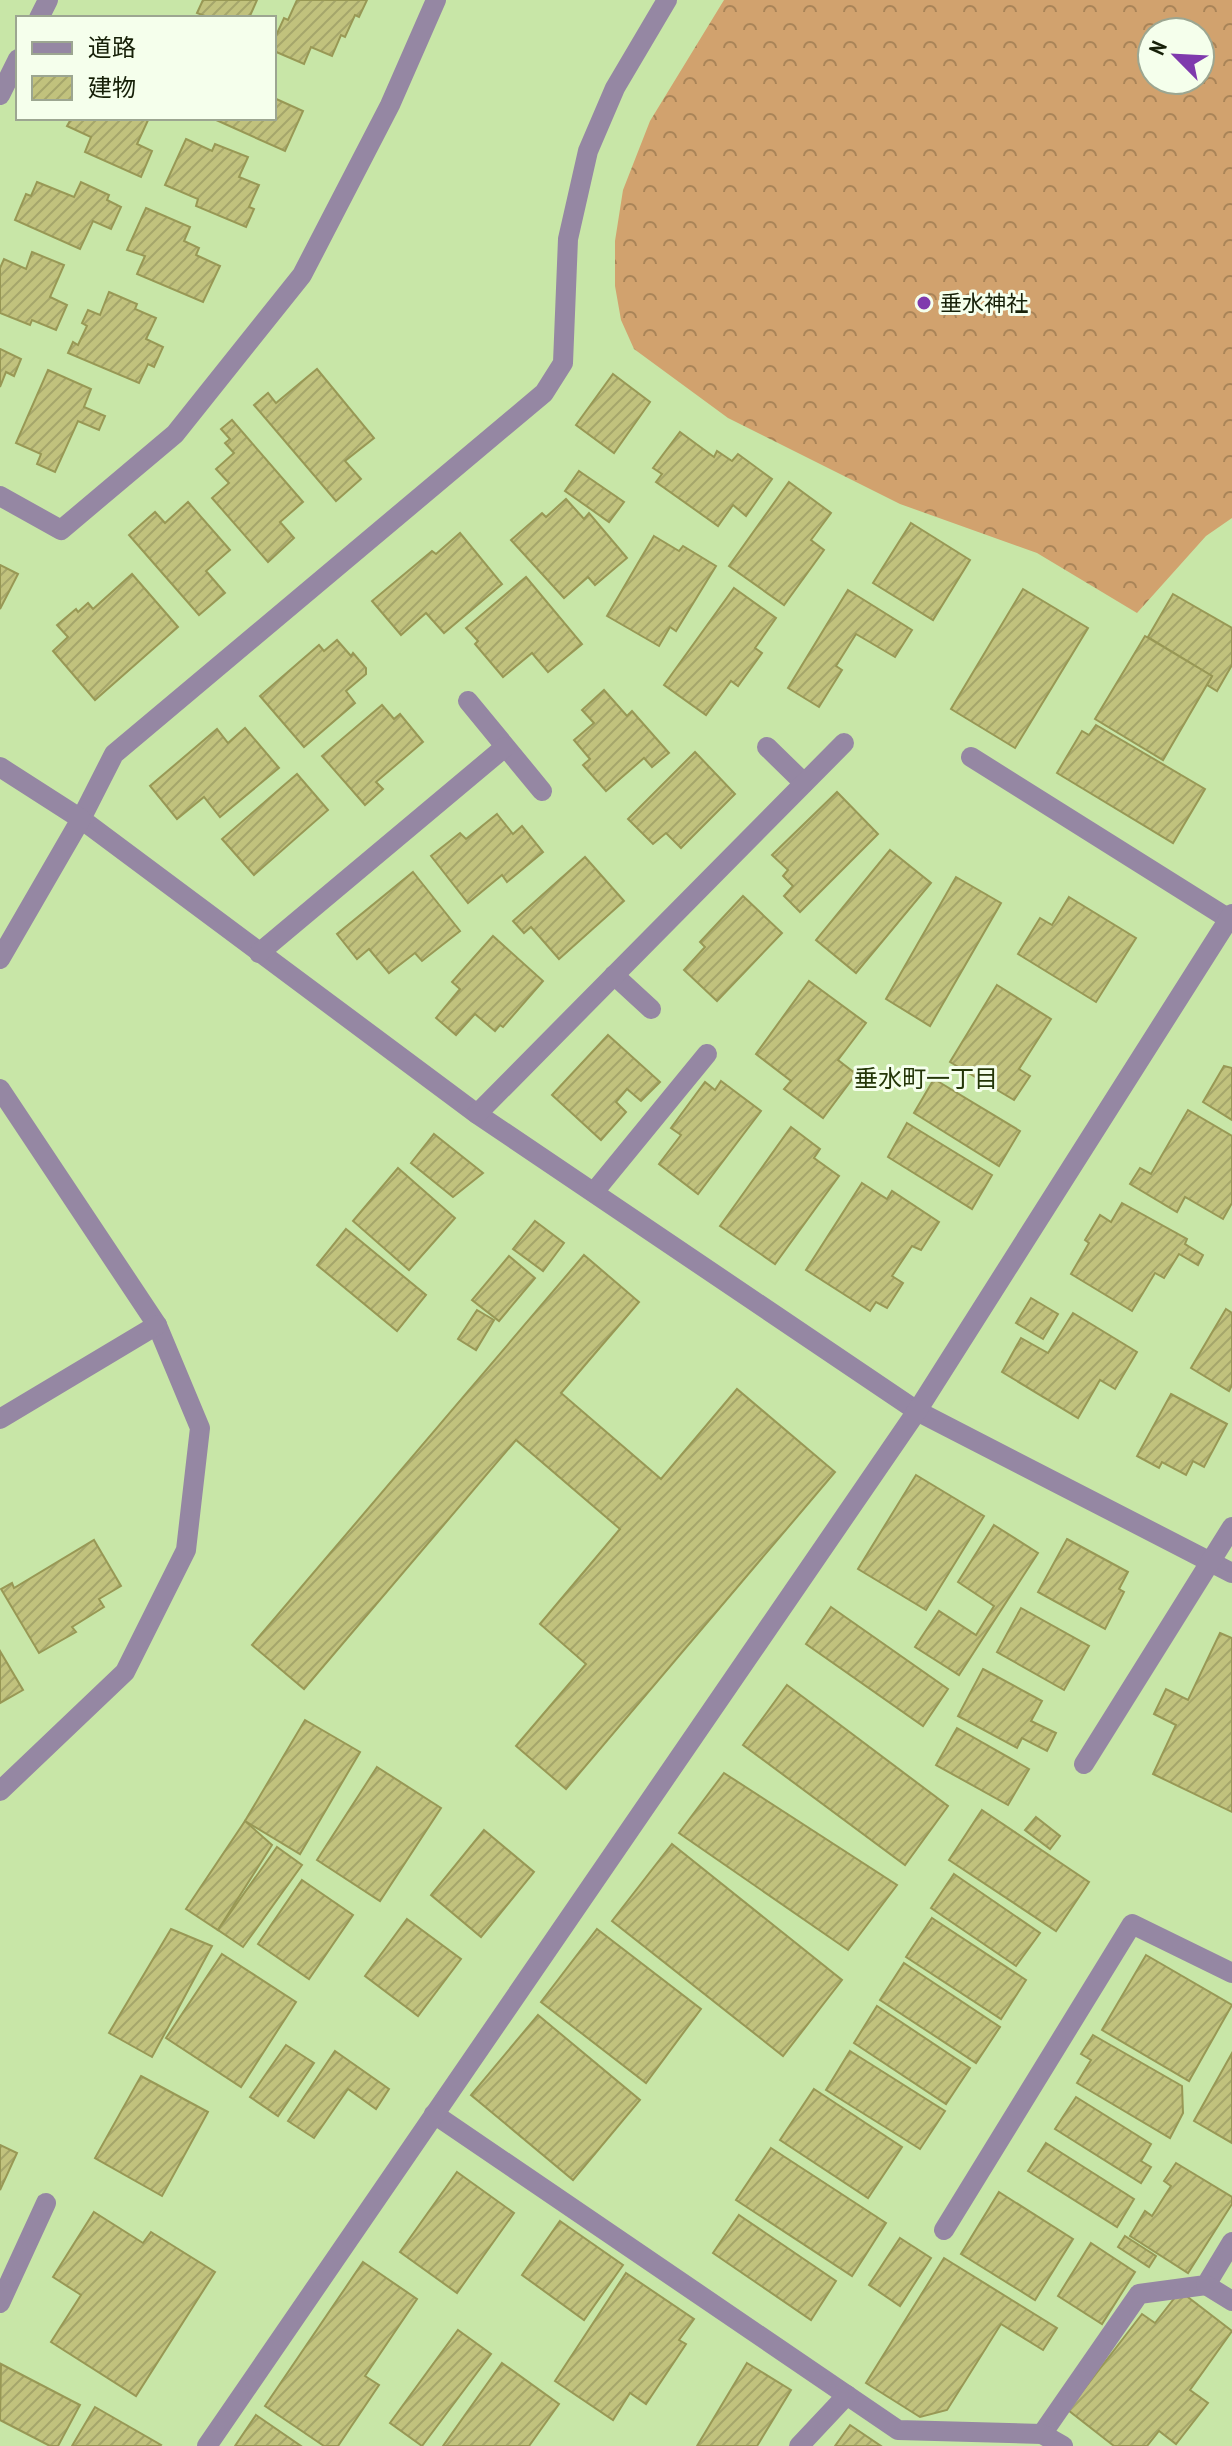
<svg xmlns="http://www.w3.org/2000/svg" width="1232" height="2446" font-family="'PT Sans Narrow','Noto Sans JP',sans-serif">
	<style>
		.forest { fill: url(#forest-crowns); fill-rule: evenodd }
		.building { fill: url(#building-hatch); stroke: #989855; stroke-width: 2 }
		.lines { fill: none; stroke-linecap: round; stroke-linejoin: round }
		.lane { stroke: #9587a3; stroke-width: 20 }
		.street { stroke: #9587a3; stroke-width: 20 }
		.poi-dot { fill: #7f3aad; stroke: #f5ffec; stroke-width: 3 }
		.labels { text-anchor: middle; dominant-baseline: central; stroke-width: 6; stroke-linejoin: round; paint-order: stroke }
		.poi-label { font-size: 22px; fill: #162008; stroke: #f5ffec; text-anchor: start }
		.neighbourhood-label { font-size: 24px; fill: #243608; stroke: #f5ffec }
	</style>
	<defs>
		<pattern id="forest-crowns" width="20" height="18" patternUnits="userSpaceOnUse" patternTransform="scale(2)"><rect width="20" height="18" fill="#d1a26e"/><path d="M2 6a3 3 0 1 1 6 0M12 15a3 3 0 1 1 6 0" fill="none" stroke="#a98458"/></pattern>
		<pattern id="building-hatch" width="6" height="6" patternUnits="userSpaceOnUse" patternTransform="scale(2)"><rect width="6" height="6" fill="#c1c27d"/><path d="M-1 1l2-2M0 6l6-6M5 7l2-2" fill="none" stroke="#a5a66b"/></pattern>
	</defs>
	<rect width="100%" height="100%" fill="#c8e6a7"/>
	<!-- forest -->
	<path class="forest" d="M724,0H1232V518L1206,536L1137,613L1037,553L900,504L728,418L634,349L621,320L615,286V241L623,190L650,121ZM1152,32H1200V80H1152Z"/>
	<!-- building -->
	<g class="building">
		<polygon points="203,0 257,0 249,18 210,18 197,13"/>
		<polygon points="297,0 367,0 359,17 355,15 345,37 341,35 332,56 311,47 304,64 274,51 274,40 284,18 288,20"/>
		<polygon points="274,98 303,111 285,151 214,119 274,118"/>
		<polygon points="68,118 149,118 137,144 152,151 141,177 85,152 91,137 67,126 71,119"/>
		<polygon points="186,139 212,151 215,144 248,157 239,177 259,185 249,207 254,209 246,227 196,206 198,199 165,185"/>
		<polygon points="37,182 74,197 81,182 109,195 107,200 121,207 111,229 93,221 80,249 15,220 26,194 31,196"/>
		<polygon points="146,208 190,227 184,241 199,248 196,255 220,266 203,302 137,274 145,256 127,250"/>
		<polygon points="32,252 64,265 50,297 67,305 56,330 32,320 30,325 0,313 0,268 4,259 26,269"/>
		<polygon points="109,292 137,304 135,309 156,318 146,339 163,347 154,367 148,364 139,383 68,353 73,342 78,345 87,326 82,323 88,310 100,315"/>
		<polygon points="0,349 21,359 14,376 6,372 0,387"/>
		<polygon points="317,369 374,438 345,461 361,479 336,501 254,405 268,393 276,403"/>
		<polygon points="48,370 91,389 84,407 105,416 99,430 78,421 55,472 37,464 41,454 16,443"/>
		<polygon points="613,374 650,402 614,453 576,425"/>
		<polygon points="232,420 303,502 280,522 294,538 268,562 212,498 229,483 216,469 234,453 225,443 230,439 221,429"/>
		<polygon points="680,432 714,457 717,451 732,461 738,454 772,479 746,516 733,505 718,526 656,482 662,474 653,468"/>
		<polygon points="579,471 624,502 609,522 565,491"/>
		<polygon points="789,482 831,513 811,540 824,550 784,605 729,566"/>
		<polygon points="566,499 584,519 589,513 627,558 595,585 588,577 564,598 511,540 542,513 546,517"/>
		<polygon points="188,502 230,550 206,571 225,593 199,615 129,535 155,512 165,523"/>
		<polygon points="911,523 970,560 933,620 873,583"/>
		<polygon points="460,533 502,584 444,633 426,613 401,635 372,601 432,551 436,554"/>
		<polygon points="654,536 679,551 683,546 716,566 676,631 670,627 659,646 607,616"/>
		<polygon points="0,565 18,574 0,609"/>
		<polygon points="132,574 178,627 95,700 53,651 68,637 57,625 76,609 78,612 88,603 93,609"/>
		<polygon points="526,577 582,644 548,672 532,653 503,677 475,644 478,641 466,628"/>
		<polygon points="734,588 776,618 755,648 762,653 738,686 731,681 706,715 664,685"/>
		<polygon points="1023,589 1088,628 1015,748 951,709"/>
		<polygon points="848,590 912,630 895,657 856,634 836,666 842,670 819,707 788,688"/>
		<polygon points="1173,594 1232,628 1232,665 1217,691 1207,685 1212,676 1148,637"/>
		<polygon points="1145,636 1212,676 1163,760 1095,719"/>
		<polygon points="337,640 351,656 353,653 366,668 366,674 346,691 355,703 304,747 260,696 319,645 324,651"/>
		<polygon points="604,690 627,716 632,711 669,753 652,767 644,758 606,791 583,765 590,759 574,740 594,723 582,710"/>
		<polygon points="382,705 394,719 400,714 423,742 376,782 383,789 365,805 322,756"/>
		<polygon points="1096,725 1205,789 1173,843 1057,773 1082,731 1089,735"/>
		<polygon points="245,728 279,768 220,817 204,797 177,819 150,786 217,729 228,743"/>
		<polygon points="695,752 735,794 681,848 666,833 653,844 628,819"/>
		<polygon points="297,774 328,810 254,875 222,839"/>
		<polygon points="837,792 878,834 800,912 784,896 793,886 783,876 788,870 772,855"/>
		<polygon points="497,814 513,834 522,826 543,852 507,882 502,875 468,903 431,856 460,833 466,839"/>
		<polygon points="890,850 931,883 856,973 816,940"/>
		<polygon points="585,857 624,901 559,959 531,927 524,933 513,921"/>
		<polygon points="413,872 460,931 422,961 415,953 389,973 369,949 357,959 337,934"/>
		<polygon points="956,877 1001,903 930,1026 886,999"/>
		<polygon points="743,896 782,933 717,1001 684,970 705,947 700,942"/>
		<polygon points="1069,897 1136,938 1096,1002 1018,954 1040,918 1052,925"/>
		<polygon points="493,936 543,981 503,1027 500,1025 495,1031 475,1014 456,1035 436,1018 460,989 452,982"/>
		<polygon points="809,981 866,1023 838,1060 856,1074 823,1118 784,1089 791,1081 756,1054"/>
		<polygon points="997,985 1051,1019 1019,1069 1030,1076 1014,1100 950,1062"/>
		<polygon points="608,1035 660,1082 641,1101 627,1089 616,1102 626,1112 601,1140 552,1095"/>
		<polygon points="1224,1066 1232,1068 1232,1120 1203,1102"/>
		<polygon points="934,1079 1020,1131 999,1166 914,1113"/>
		<polygon points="721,1081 761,1111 698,1194 659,1164 681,1135 671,1128 705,1082 715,1090"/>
		<polygon points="1188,1110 1232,1136 1232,1203 1223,1219 1185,1197 1177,1212 1130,1184 1140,1168 1151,1174"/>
		<polygon points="907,1123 992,1175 972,1209 888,1157"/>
		<polygon points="791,1127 820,1149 814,1158 839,1176 775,1264 720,1226"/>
		<polygon points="434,1134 483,1173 453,1197 411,1163"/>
		<polygon points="398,1168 455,1218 409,1270 353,1221"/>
		<polygon points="862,1183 887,1199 892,1191 939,1222 921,1250 912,1246 892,1276 903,1283 887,1308 876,1302 870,1311 806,1270"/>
		<polygon points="1122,1203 1187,1239 1185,1244 1203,1255 1198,1265 1179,1254 1164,1278 1155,1273 1132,1311 1071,1274 1089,1243 1085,1240 1100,1215 1111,1222"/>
		<polygon points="535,1221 564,1243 543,1271 513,1249"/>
		<polygon points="346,1229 426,1295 397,1331 317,1265"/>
		<polygon points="584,1255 639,1302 561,1393 661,1479 737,1389 835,1472 566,1789 516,1746 586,1664 540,1624 620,1529 516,1440 304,1689 252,1645"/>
		<polygon points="509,1256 535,1278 499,1321 472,1300"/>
		<polygon points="1031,1298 1058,1314 1043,1339 1016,1323"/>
		<polygon points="1226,1309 1232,1313 1232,1385 1229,1391 1191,1368"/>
		<polygon points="477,1310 494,1320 476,1350 458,1339"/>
		<polygon points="1073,1313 1137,1352 1115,1389 1100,1380 1078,1418 1002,1372 1021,1338 1048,1353"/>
		<polygon points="1171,1394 1227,1424 1204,1467 1193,1461 1186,1475 1162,1462 1159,1468 1137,1456"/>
		<polygon points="916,1475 984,1516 926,1610 858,1569"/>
		<polygon points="994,1525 1038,1553 959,1675 915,1647 939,1611 976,1635 994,1606 958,1582"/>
		<polygon points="1067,1539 1128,1572 1119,1589 1124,1592 1105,1629 1038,1592"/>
		<polygon points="94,1540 121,1586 99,1599 104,1607 72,1627 76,1632 39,1653 1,1589 12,1583 14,1588"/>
		<polygon points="831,1607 948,1689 923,1726 806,1644"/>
		<polygon points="1021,1608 1089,1646 1064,1690 997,1652"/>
		<polygon points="1220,1633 1232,1638 1232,1812 1153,1774 1176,1725 1154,1714 1166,1689 1188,1700"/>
		<polygon points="0,1651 23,1690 0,1703"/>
		<polygon points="983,1669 1042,1701 1031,1721 1056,1733 1047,1751 1022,1738 1017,1748 958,1716"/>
		<polygon points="787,1685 948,1806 905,1865 743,1745"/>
		<polygon points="305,1720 360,1752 300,1854 245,1821"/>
		<polygon points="957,1728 1029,1769 1008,1805 936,1765"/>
		<polygon points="377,1767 441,1808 380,1901 317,1860"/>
		<polygon points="724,1773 897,1885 848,1950 679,1833"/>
		<polygon points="982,1810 1089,1882 1056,1931 949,1860"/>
		<polygon points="1036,1817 1060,1836 1050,1849 1025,1830"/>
		<polygon points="245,1821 272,1845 218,1930 186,1909"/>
		<polygon points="484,1830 534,1872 481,1937 431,1895"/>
		<polygon points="672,1844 842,1980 783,2056 612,1921"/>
		<polygon points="277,1847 302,1865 243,1947 218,1930"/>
		<polygon points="954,1874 1040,1933 1016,1966 931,1908"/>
		<polygon points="302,1880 353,1915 309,1979 258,1944"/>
		<polygon points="932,1918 1026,1980 1001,2019 906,1957"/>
		<polygon points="407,1919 461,1959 418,2016 365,1976"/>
		<polygon points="171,1929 212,1946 152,2057 109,2033"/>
		<polygon points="597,1929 701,2009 646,2083 541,2002"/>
		<polygon points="222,1954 296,2002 241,2087 166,2038"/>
		<polygon points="1146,1955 1232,2005 1189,2081 1102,2030"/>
		<polygon points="904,1963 1000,2027 976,2063 880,2000"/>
		<polygon points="877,2006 970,2068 946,2104 854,2043"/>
		<polygon points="538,2015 640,2100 573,2180 471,2095"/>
		<polygon points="1093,2035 1182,2086 1183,2113 1170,2138 1077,2083 1091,2060 1081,2054"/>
		<polygon points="286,2045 314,2063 278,2116 250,2097"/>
		<polygon points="335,2051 389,2089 376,2109 348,2089 314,2138 288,2121"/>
		<polygon points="850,2051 945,2111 920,2149 826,2090"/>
		<polygon points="1232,2053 1232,2143 1194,2121"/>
		<polygon points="141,2076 208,2112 162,2196 95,2158"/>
		<polygon points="814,2089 902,2147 868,2198 780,2140"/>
		<polygon points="1076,2097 1151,2144 1141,2161 1151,2167 1141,2183 1055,2129"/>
		<polygon points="1046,2143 1134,2199 1117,2227 1028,2171"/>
		<polygon points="0,2145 17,2153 0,2190"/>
		<polygon points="771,2148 886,2223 852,2276 736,2200"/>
		<polygon points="1176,2163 1232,2197 1232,2204 1188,2273 1130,2236 1145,2211 1152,2216 1171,2186 1164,2181"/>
		<polygon points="457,2172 514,2213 457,2293 400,2252"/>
		<polygon points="999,2192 1073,2239 1035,2300 961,2254"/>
		<polygon points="94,2212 143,2243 151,2232 215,2272 136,2396 51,2342 81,2295 53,2277"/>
		<polygon points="739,2215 836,2281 811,2320 713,2253"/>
		<polygon points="560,2221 623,2265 584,2320 522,2275"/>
		<polygon points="1125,2236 1156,2256 1149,2267 1118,2247"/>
		<polygon points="900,2238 931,2258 900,2306 869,2285"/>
		<polygon points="1091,2243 1135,2272 1102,2324 1058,2296"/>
		<polygon points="944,2258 1057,2328 1043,2350 1001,2324 947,2410 920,2417 866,2383"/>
		<polygon points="363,2262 417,2299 365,2376 379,2385 338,2446 324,2446 265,2406"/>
		<polygon points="626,2273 694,2319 679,2340 686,2344 646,2404 630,2393 613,2420 555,2381"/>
		<polygon points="1180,2291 1232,2331 1190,2390 1208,2403 1176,2444 1159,2431 1147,2446 1114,2446 1068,2410 1142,2314 1155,2323"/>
		<polygon points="458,2330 491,2354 422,2446 390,2423"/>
		<polygon points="502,2363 559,2404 529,2446 443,2446"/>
		<polygon points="747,2363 791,2390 757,2446 697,2446"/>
		<polygon points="1,2364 80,2405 58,2446 50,2446 0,2420"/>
		<polygon points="95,2407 161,2445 160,2446 72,2446"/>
		<polygon points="256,2415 301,2446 235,2446"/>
		<polygon points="850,2425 881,2446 835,2446"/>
	</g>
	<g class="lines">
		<!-- lane -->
		<polyline class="lane" points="1042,2434 1139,2294 1206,2285 1232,2242"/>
		<!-- street -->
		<g class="street">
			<polyline points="667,0 615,88 588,151 568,239 563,363 544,393 114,754 81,819 477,1114 917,1411 1232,1573"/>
			<polyline points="39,18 48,0"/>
			<polyline points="0,95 18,59"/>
			<polyline points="0,496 61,530 175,434 302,275 390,105 436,0"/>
			<polyline points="468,701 542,791"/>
			<polyline points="767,747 804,783"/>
			<polyline points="971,757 1229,919"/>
			<polyline points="0,767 81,819 0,959"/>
			<polyline points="259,953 505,747"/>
			<polyline points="614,975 651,1009"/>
			<polyline points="0,1089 157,1325 200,1428 186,1550 125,1672 0,1791"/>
			<polyline points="477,1114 844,743"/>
			<polyline points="594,1192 707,1054"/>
			<polyline points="0,1419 157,1325"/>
			<polyline points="1084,1764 1232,1527"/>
			<polyline points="434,2114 898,2430 1042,2434 1063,2446"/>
			<polyline points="944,2230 1132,1924 1232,1973"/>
			<polyline points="1206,2285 1232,2301"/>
			<polyline points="0,2303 46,2203"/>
			<polyline points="207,2446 917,1411 1232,914"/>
			<polyline points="799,2446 847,2395"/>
		</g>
	</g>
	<!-- markers -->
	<circle class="poi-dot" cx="924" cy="303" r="8"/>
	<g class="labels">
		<!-- poi labels -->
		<g class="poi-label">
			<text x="940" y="303">垂水神社</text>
		</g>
		<!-- neighbourhood labels -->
		<g class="neighbourhood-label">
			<text x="926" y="1078">垂水町一丁目</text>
		</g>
	</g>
	<!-- legend -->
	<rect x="16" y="16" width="260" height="104" fill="#f5ffec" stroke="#9ca691" stroke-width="2"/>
	<rect x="32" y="42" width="40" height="12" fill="#9587a3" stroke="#9ca691" stroke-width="2"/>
	<text x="88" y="56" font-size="24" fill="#162008">道路</text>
	<rect x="32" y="76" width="40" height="24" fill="url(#building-hatch)" stroke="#9ca691" stroke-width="2"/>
	<text x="88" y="96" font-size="24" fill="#162008">建物</text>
	<!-- north arrow -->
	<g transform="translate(1176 56) rotate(294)"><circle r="38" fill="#f5ffec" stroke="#9ca691" stroke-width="2"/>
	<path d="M0-6L14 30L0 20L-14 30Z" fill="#7f3aad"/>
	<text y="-12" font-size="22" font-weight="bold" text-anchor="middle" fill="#162008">N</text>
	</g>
</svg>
